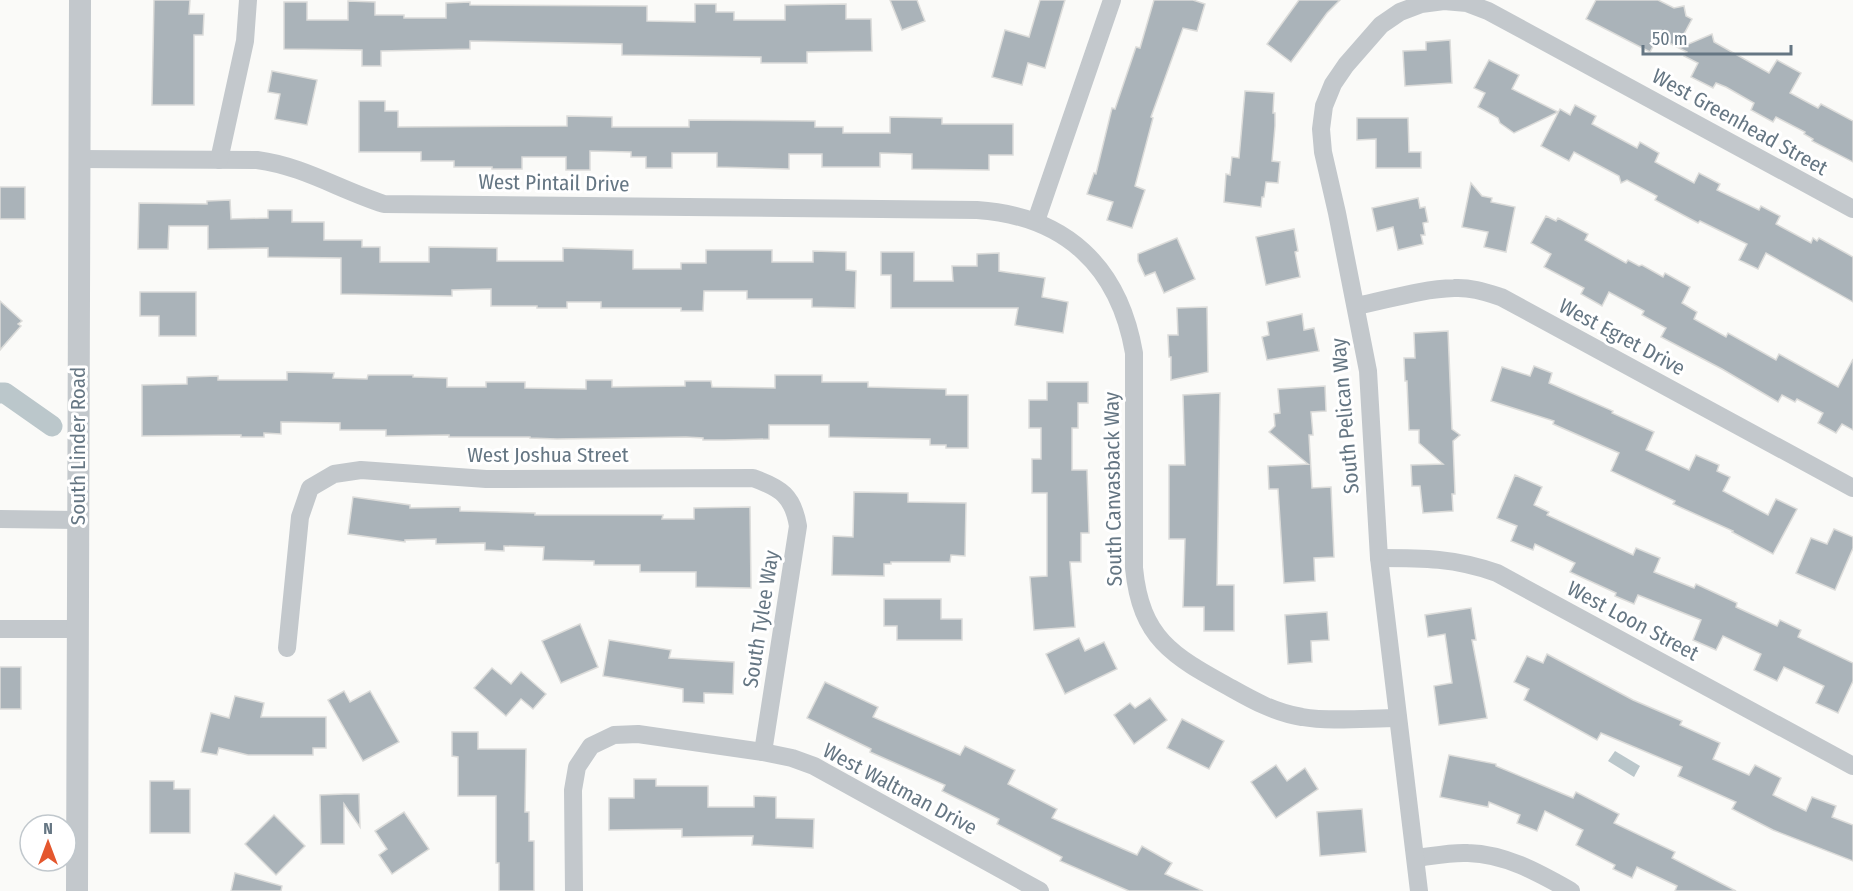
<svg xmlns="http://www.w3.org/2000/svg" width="1853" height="891" font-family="'Fira Sans Condensed',sans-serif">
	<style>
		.water { fill: #bbc7cb }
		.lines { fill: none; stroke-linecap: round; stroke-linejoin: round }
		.canal { stroke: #bbc7cb; stroke-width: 21 }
		.building { fill: #aab3b9; stroke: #dcdcda; stroke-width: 1.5 }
		.minor { stroke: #c3c8cc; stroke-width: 18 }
		.tertiary { stroke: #c3c8cc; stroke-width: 22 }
		.labels { text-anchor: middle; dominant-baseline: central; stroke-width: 6; stroke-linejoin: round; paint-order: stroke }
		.street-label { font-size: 21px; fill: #657683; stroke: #fff }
	</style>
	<rect width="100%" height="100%" fill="#fafaf8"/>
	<!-- water -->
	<polygon class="water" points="1615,751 1640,766 1634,777 1608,761"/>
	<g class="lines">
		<!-- canal -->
		<polyline class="canal" points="0,393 5,393 52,426"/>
	</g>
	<!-- building -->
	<g class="building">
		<polygon points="154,0 190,0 189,14 204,14 203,35 194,35 194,105 152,105"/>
		<polygon points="890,0 917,0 925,21 902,30"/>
		<polygon points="1040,0 1065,0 1045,68 1028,63 1022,85 992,77 1005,30 1029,37"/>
		<polygon points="1154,0 1193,0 1205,4 1197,31 1183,28 1151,117 1153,118 1135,186 1145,190 1132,228 1107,220 1113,202 1087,194 1094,173 1096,174 1112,108 1115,109 1136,47 1140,48"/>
		<polygon points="1299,0 1340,0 1327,13 1291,62 1267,44"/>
		<polygon points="1596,0 1658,0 1674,8 1684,6 1686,16 1692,19 1677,47 1658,37 1650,52 1586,19"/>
		<polygon points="348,1 375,2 375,15 404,15 404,18 446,18 446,3 470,2 470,5 647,6 647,21 695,22 695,4 716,4 716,12 734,12 734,20 785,20 785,5 846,4 846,19 871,19 872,51 807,52 807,63 761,63 761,57 622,55 622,44 470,41 470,49 381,51 381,66 362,66 362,50 284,49 284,2 307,2 307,20 348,20"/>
		<polygon points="1712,34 1714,42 1769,73 1777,60 1801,73 1790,93 1818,108 1821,104 1853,121 1853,162 1812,141 1813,139 1804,134 1805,132 1776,117 1773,122 1751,110 1754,103 1726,87 1716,83 1713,88 1691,77 1698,63 1684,56 1687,52 1679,48"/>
		<polygon points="1450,40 1452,83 1405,86 1403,51 1426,50 1426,42"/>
		<polygon points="1489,60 1519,75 1512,89 1558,112 1514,133 1500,123 1498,118 1478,107 1485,93 1474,88"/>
		<polygon points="272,71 317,80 307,125 275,119 280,94 268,92"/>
		<polygon points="1245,91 1274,93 1273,113 1275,113 1275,126 1272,161 1280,162 1278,183 1266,182 1264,197 1262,197 1261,207 1224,202 1226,174 1230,175 1232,157 1239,158"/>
		<polygon points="359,101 385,101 385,111 398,111 398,127 567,126 567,116 612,117 612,127 689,127 689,120 815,121 815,127 843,127 843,133 890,133 890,117 942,118 942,124 1013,124 1013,155 989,155 989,170 912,169 912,154 880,153 880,167 822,167 822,154 789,154 789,169 717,167 717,153 672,153 672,168 646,168 646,157 631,157 631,152 590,151 590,170 566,170 566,157 522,157 522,169 492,169 492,167 454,167 454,161 421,161 421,152 359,152"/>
		<polygon points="1575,105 1596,116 1592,124 1637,148 1640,142 1659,153 1655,162 1694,183 1699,173 1720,184 1717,190 1759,210 1761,206 1780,216 1776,224 1811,243 1813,238 1817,241 1819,238 1853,257 1853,302 1766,253 1758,269 1739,260 1747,244 1700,221 1698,223 1655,200 1657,196 1627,180 1621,183 1619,176 1574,152 1569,161 1541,146 1560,109 1570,115"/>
		<polygon points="1357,118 1408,118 1409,152 1421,152 1421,168 1376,168 1376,139 1357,140"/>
		<polygon points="1471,183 1482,196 1492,198 1491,202 1515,207 1506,252 1484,247 1488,232 1462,227"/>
		<rect x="0" y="187" width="25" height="32"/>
		<polygon points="1418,198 1420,208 1425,207 1428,222 1423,223 1425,235 1421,235 1423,244 1398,250 1393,227 1377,231 1372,208"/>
		<polygon points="230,200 231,219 268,218 268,210 292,210 292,222 324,222 324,240 362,240 362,247 380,247 380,262 429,262 429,247 497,248 497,261 563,261 563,248 633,250 633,269 681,269 681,263 706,263 706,250 772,250 772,262 813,262 813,251 846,252 846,270 856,271 855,308 812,307 812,299 747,299 747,291 704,291 703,311 681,311 681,308 601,308 601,302 567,302 567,308 537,308 537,306 491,306 491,289 452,290 452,296 341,294 341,258 268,257 268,248 208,249 208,226 169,226 168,249 138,249 139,203 207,204 207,201"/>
		<polygon points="1546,216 1556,221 1558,218 1588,234 1585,240 1626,263 1628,260 1639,266 1642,265 1663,277 1665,273 1690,287 1682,303 1697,312 1694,319 1726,337 1728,333 1776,360 1779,354 1838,387 1853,359 1853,430 1842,424 1836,433 1818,423 1823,413 1797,399 1795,402 1782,395 1778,402 1722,369 1661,337 1666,328 1642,315 1644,311 1609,292 1602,306 1581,294 1584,288 1544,267 1551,254 1531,243"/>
		<polygon points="1294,229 1298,251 1295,252 1300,277 1266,285 1256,237"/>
		<polygon points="1177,238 1195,279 1164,293 1155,272 1145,276 1138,261 1138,254"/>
		<polygon points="881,252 914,252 914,281 953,281 952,266 977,266 977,254 999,253 999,271 1045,278 1042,297 1068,302 1063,333 1015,325 1018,308 891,308 891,275 881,275"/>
		<polygon points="140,292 196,292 196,336 159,336 159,316 140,316"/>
		<polygon points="0,301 22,321 18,324 21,326 0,350"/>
		<polygon points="1207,307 1208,372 1171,380 1171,357 1169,357 1168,335 1178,335 1177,308"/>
		<polygon points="1302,314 1304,330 1314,328 1319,351 1267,360 1262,337 1269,335 1267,322"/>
		<polygon points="1448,331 1452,429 1460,435 1453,441 1455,494 1452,494 1453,511 1423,513 1420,486 1412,486 1411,465 1443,464 1419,443 1419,430 1409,430 1407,381 1405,381 1404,358 1415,358 1414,333"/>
		<polygon points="1534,366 1552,373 1549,383 1613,411 1612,413 1654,432 1646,450 1689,470 1696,455 1719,465 1717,471 1730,477 1723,491 1768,515 1776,499 1797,509 1773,554 1732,532 1733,531 1673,504 1675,501 1611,471 1619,453 1553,424 1554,421 1491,401 1502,367 1530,376"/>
		<polygon points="287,372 334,373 333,378 367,379 368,375 413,375 413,377 447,378 447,387 486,387 486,382 525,382 525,388 586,389 586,380 612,380 612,387 685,386 685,381 711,381 712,387 775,388 775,375 822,375 822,382 868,382 868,387 946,389 946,395 968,395 968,448 946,448 946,445 930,445 930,439 829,437 829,425 769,425 769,439 725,440 703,440 703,438 686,437 557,439 530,438 530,437 449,437 449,435 386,436 386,430 340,430 340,423 281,422 281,434 264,433 264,437 241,437 241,435 142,436 142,385 187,384 187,377 218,376 218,380 287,380"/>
		<polygon points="1047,382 1088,382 1088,403 1078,403 1078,428 1072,428 1072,470 1087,470 1089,533 1081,533 1081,562 1070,562 1075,627 1034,630 1030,577 1047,576 1047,493 1032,493 1032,459 1041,459 1041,428 1029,428 1029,400 1047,400"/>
		<polygon points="1325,386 1326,411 1311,412 1313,435 1309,435 1312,488 1331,487 1334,557 1314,558 1315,581 1284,583 1278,489 1269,489 1268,466 1308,464 1269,432 1275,426 1274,414 1280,413 1278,389"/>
		<polygon points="1220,393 1217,585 1234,585 1234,631 1204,631 1204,607 1183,607 1185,539 1169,539 1169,465 1185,465 1183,395"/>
		<polygon points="1515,475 1542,487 1534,505 1549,512 1547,515 1633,555 1636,548 1660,558 1654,572 1694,588 1696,584 1737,603 1736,607 1777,626 1780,620 1801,630 1798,637 1853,663 1853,681 1838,713 1816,703 1824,686 1784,667 1777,681 1754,670 1761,654 1723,636 1716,650 1693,640 1701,620 1638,595 1634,604 1615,596 1616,593 1570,572 1575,563 1535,544 1533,550 1511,541 1517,526 1497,518"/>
		<polygon points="854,492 908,493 908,502 966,503 965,556 951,555 950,562 891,562 891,564 884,564 884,576 832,575 833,536 853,537"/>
		<polygon points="353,497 410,505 410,508 460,507 460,511 535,513 535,515 663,515 662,519 694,519 694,508 750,507 751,588 696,587 696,572 640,572 640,565 594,565 594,561 543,560 544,547 504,546 504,551 485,550 485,543 436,544 436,539 405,540 405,542 348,534"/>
		<polygon points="1834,529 1853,537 1853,548 1835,590 1796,573 1811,538 1827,544"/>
		<polygon points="884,599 941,599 941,619 962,619 962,640 897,640 897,626 884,626"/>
		<polygon points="1471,608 1476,640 1472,640 1487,718 1439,725 1434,686 1452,683 1445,634 1428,637 1425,615"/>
		<polygon points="1327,612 1329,640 1311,641 1312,662 1288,664 1285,615"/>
		<polygon points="580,624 598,667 561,683 542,641"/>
		<polygon points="1079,638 1085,651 1104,642 1117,669 1065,694 1046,654"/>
		<polygon points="609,640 671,650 669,658 734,662 733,694 704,693 704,703 683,702 683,689 603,676"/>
		<polygon points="1547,654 1633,700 1682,721 1680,725 1720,743 1713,759 1749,775 1755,765 1781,778 1773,795 1806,811 1812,797 1836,806 1832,817 1853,825 1853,861 1773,830 1732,809 1736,802 1678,776 1682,767 1601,733 1597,740 1524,700 1529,689 1514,682 1527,656 1543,663"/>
		<rect x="0" y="667" width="21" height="42"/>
		<polygon points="492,668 511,684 521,672 546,694 533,709 521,699 506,716 474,688"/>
		<polygon points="825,682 878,707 873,717 960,755 965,746 1015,770 1008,784 1057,809 1052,818 1137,855 1142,846 1172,863 1165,874 1203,891 1129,891 1060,861 1062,857 997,824 999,819 942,791 945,785 870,752 871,749 807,718"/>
		<polygon points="344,691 350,702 370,691 399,742 363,761 328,700"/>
		<polygon points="235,696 264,703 261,717 326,717 326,748 313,748 313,755 248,755 219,748 217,755 201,752 211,713 229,718"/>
		<polygon points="1150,698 1167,720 1134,744 1114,715 1130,703 1135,708"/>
		<polygon points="1182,719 1224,741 1209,769 1167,748"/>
		<polygon points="452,732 478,732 478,749 526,749 525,812 529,812 529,841 534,841 534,891 499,891 499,863 496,863 496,796 458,796 458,757 452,756"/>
		<polygon points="1449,755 1496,764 1496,766 1573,798 1576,792 1619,814 1614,823 1675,852 1672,858 1736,891 1675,891 1677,886 1637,867 1632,878 1613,869 1615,865 1576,845 1583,830 1545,811 1537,831 1517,823 1520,815 1489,802 1488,807 1440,797"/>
		<polygon points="1276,765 1287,781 1305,768 1318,789 1276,818 1251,782"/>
		<polygon points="634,779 656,779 656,786 708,786 708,807 754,807 754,796 776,797 776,818 814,819 813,848 752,845 753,836 682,837 682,829 609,830 609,798 634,798"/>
		<polygon points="150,781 174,781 174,789 190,789 190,833 150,833"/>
		<polygon points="344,794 359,794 360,827 344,804 344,844 321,844 320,795"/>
		<polygon points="1362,809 1366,852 1320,856 1317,812"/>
		<polygon points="404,812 429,849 392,874 379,855 387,849 375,831"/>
		<polygon points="274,815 305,846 276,875 245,844"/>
		<polygon points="235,873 282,886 281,891 231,891"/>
	</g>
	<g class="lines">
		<!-- minor -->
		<g class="minor">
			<path d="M79,159L257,160C303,166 340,190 384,204L977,210C1065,216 1119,266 1134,353V568C1141,639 1173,656 1231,688C1254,701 1276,713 1302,717C1330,722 1369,718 1398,718"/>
			<polyline points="219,160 245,41 248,0"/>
			<polyline points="1036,221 1112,0"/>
			<path d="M1356,306C1387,300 1421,289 1454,288C1470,287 1485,292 1501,297L1853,488"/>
			<polyline points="0,519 78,520"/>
			<path d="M1379,558C1423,558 1455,558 1497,573L1853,766"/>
			<polyline points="0,629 78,629"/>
			<path d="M287,648L300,517L310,488L334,474L361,470L486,479L753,478C781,488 793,496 798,526L763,752"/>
			<path d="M1417,858C1433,856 1451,852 1468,853C1506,854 1539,873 1571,891"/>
			<polyline points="574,891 573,790 577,767 591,746 614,735 638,734 763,752 792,758 814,766 1040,891"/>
			<polyline points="1419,891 1379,558 1368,371 1337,213 1323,152 1321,129 1324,106 1333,84 1346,65 1381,25 1400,12 1421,4 1444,1 1467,3 1488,11 1853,209"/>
		</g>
		<!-- tertiary -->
		<polyline class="tertiary" points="77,891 80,0"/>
	</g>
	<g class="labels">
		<!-- street labels -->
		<g class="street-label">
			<text transform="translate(1740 122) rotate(29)">West Greenhead Street</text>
			<text transform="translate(554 183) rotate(1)">West Pintail Drive</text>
			<text transform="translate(1622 337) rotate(28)">West Egret Drive</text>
			<text transform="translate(1345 416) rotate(-95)">South Pelican Way</text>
			<text transform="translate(78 446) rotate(-90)">South Linder Road</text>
			<text x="548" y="455">West Joshua Street</text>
			<text transform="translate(1113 489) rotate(-91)">South Canvasback Way</text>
			<text transform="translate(761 619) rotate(-81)">South Tylee Way</text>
			<text transform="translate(1633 621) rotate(28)">West Loon Street</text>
			<text transform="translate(900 789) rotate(28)">West Waltman Drive</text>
		</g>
	</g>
	<!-- north arrow -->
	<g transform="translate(48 843)"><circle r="28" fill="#ffffff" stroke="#c1c8cd" stroke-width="1.5"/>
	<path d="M0-4.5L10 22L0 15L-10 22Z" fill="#e4572e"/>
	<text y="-9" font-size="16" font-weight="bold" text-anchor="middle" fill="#657683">N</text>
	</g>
	<!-- scale -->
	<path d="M1643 45v9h148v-9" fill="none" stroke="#657683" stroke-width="3"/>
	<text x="1652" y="45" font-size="18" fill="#657683" stroke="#ffffff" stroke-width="4.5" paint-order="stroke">50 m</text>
</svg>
